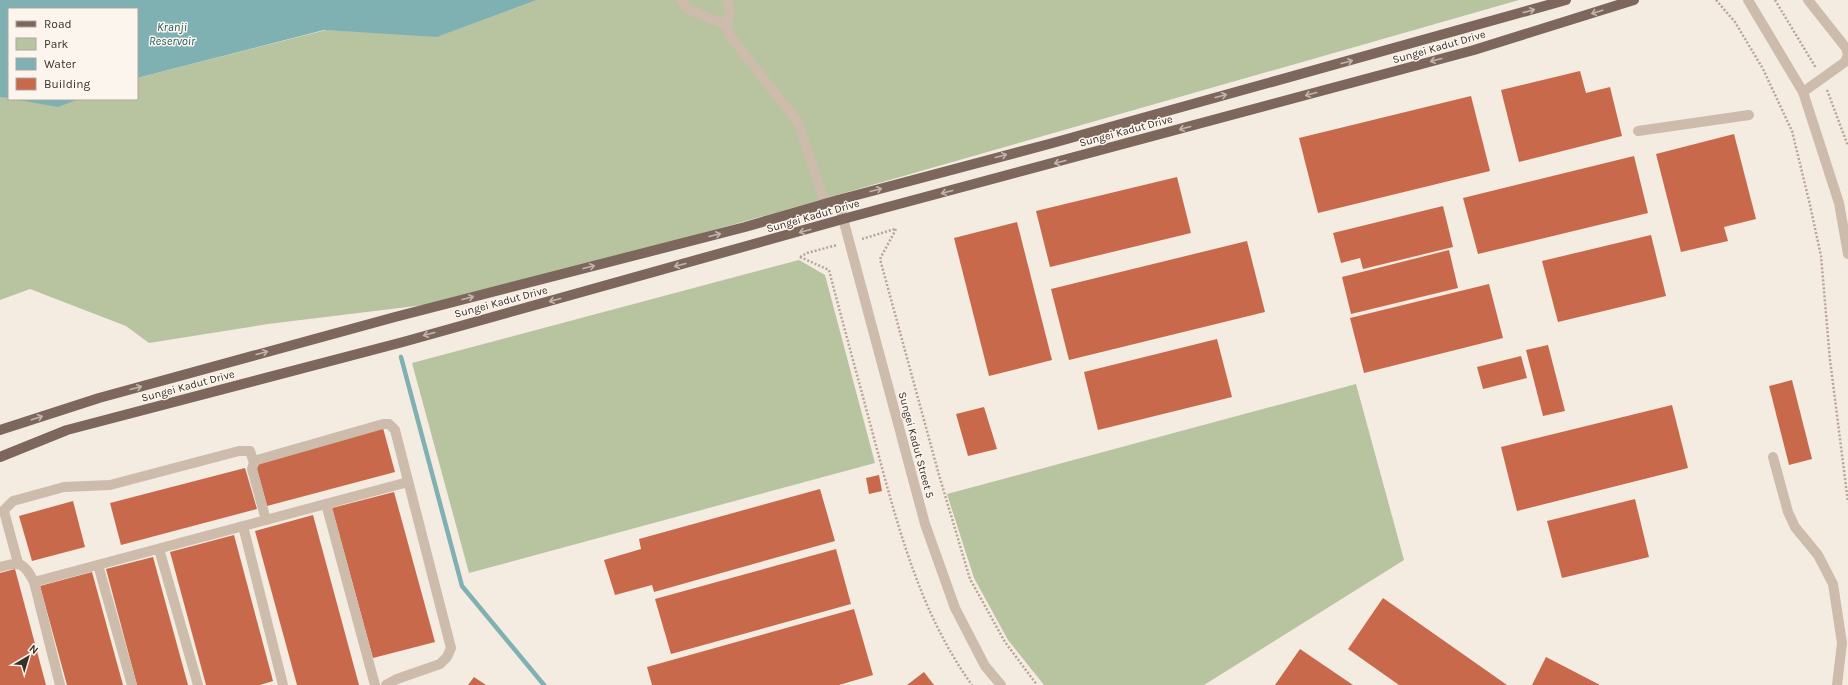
<svg xmlns="http://www.w3.org/2000/svg" width="1848" height="685" font-family="Karla,sans-serif">
	<style>
		.green { fill: #b8c4a0 }
		.water { fill: #7fb0b2 }
		.lines { fill: none; stroke-linecap: round; stroke-linejoin: round }
		.stream { stroke: #7fb0b2; stroke-width: 4.5 }
		.building { fill: #c8694b }
		.path { stroke: #b9a596; stroke-width: 2.5; stroke-dasharray: 2 2; stroke-linecap: butt }
		.minor { stroke: #cdbbac; stroke-width: 10 }
		.major { stroke: #7d675c; stroke-width: 10 }
		.oneway { stroke: #c2b5ac }
		.labels { text-anchor: middle; dominant-baseline: central; stroke-width: 3; stroke-linejoin: round; paint-order: stroke }
		.street-label { font-size: 11px; fill: #3b302b; stroke: #fbf5ee }
		.water-label { font-size: 12px; font-style: italic; fill: #1f5a5e; stroke: #fbf5ee }
	</style>
	<rect width="100%" height="100%" fill="#f4ebe1"/>
	<!-- green -->
	<g class="green">
		<polygon points="537,0 1519,0 473,299 268,324 149,343 126,326 30,289 0,300 0,96 9,98 9,99 137,99 137,78 326,30 439,36"/>
		<polygon points="799,260 825,275 875,463 469,573 412,363"/>
		<polygon points="1356,384 1404,560 1204,685 1044,685 1008,640 974,578 947,494"/>
	</g>
	<!-- water -->
	<g class="water">
		<polygon points="0,0 537,0 437,37 324,30 137,78 137,9 9,9 9,98 0,97"/>
		<polygon points="13,99 79,99 58,107"/>
	</g>
	<g class="lines">
		<!-- stream -->
		<polyline class="stream" points="401,357 462,586 544,685"/>
	</g>
	<!-- building -->
	<g class="building">
		<polygon points="1580,71 1586,93 1610,87 1622,136 1519,162 1501,90"/>
		<polygon points="1471,96 1490,171 1318,213 1299,138"/>
		<polygon points="1734,134 1756,219 1724,227 1728,241 1681,252 1656,154"/>
		<polygon points="1634,156 1648,213 1478,254 1463,198"/>
		<polygon points="1177,177 1191,233 1050,267 1036,211"/>
		<polygon points="1443,206 1453,247 1363,269 1360,258 1341,263 1333,233"/>
		<polygon points="1017,222 1052,360 989,376 954,238"/>
		<polygon points="1651,235 1666,296 1558,322 1542,261"/>
		<polygon points="1247,241 1265,312 1069,360 1051,289"/>
		<polygon points="1449,250 1458,288 1351,314 1342,277"/>
		<polygon points="1489,284 1503,338 1364,373 1350,318"/>
		<polygon points="1217,339 1232,397 1098,430 1084,372"/>
		<polygon points="1548,345 1565,411 1543,416 1526,350"/>
		<polygon points="1521,356 1527,378 1483,389 1477,367"/>
		<polygon points="1792,380 1812,459 1789,465 1769,386"/>
		<polygon points="1672,405 1688,468 1517,511 1501,447"/>
		<polygon points="984,407 997,449 968,456 956,414"/>
		<polygon points="383,428 395,472 267,506 255,462"/>
		<polygon points="245,468 257,509 121,545 110,503"/>
		<polygon points="879,475 882,491 869,494 866,478"/>
		<polygon points="820,489 835,541 654,592 652,585 615,595 604,560 641,549 639,539"/>
		<polygon points="394,492 435,642 373,658 332,508"/>
		<polygon points="1635,499 1649,557 1562,578 1547,521"/>
		<polygon points="73,501 85,547 32,561 19,516"/>
		<polygon points="313,515 359,685 297,685 255,531"/>
		<polygon points="234,535 273,681 260,685 206,685 170,552"/>
		<polygon points="836,549 851,604 671,654 655,599"/>
		<polygon points="153,557 188,685 137,685 106,569"/>
		<polygon points="15,569 46,685 0,685 0,573"/>
		<polygon points="92,572 123,685 67,685 40,586"/>
		<polygon points="1383,598 1507,685 1399,685 1348,649"/>
		<polygon points="854,609 873,675 839,685 652,685 647,667"/>
		<polygon points="1300,649 1353,685 1275,685"/>
		<polygon points="1546,657 1600,685 1532,685"/>
		<polygon points="924,672 934,685 907,685"/>
		<polygon points="474,677 486,685 468,685"/>
	</g>
	<g class="lines">
		<!-- path -->
		<g class="path">
			<polyline points="1716,0 1735,22 1763,69 1792,131 1810,205 1821,256 1830,360 1848,502"/>
			<polyline points="1775,0 1816,68"/>
			<polyline points="1827,90 1848,146"/>
			<polyline points="896,229 880,259 939,475 970,579 1005,642 1037,685"/>
			<polyline points="862,239 895,229"/>
			<path d="M800,257L829,270C844,328 860,385 875,442C898,527 920,613 972,685"/>
			<polyline points="800,257 807,253 837,245"/>
		</g>
		<!-- minor -->
		<g class="minor">
			<polyline points="681,0 684,5 688,9 726,25"/>
			<polyline points="728,0 730,12 726,25 730,36 798,122 825,203"/>
			<polyline points="1748,0 1803,92 1839,203 1848,254"/>
			<polyline points="1803,92 1845,62 1848,55 1846,48 1808,0"/>
			<polyline points="1638,131 1749,115"/>
			<polyline points="838,200 925,524 955,608 985,666 1001,685"/>
			<polyline points="1773,457 1788,512 1795,527 1818,555 1833,584 1842,643 1837,685"/>
			<polyline points="326,504 375,685"/>
			<polyline points="266,520 252,469 254,463 257,460 383,424 389,424 395,430 451,648 447,657 440,664 397,679 386,685"/>
			<polyline points="243,526 283,685"/>
			<polyline points="159,549 198,685"/>
			<polyline points="18,563 5,515 4,510 13,501 64,487 110,485 239,451 250,451 254,463"/>
			<polyline points="98,565 132,685"/>
			<path d="M0,567C21,561 24,563 34,582L60,685"/>
			<polyline points="34,582 408,482"/>
		</g>
		<!-- major -->
		<g class="major">
			<polyline points="0,430 99,398 395,317 745,227 838,200 1049,144 1566,0"/>
			<polyline points="0,457 67,430 403,342 843,219 1474,50 1634,0"/>
		</g>
	</g>
	<!-- one-way arrows -->
	<defs><path id="oneway-shaft" d="M-6 0H5M1.5-3L5.5 0L1.5 3" fill="none" stroke-width="1.6" stroke-linecap="round" stroke-linejoin="round"/></defs>
	<g class="oneway">
		<use href="#oneway-shaft" transform="translate(1529 11) rotate(-15)"/>
		<use href="#oneway-shaft" transform="translate(1597 12) rotate(163)"/>
		<use href="#oneway-shaft" transform="translate(1436 60) rotate(165)"/>
		<use href="#oneway-shaft" transform="translate(1347 62) rotate(-15)"/>
		<use href="#oneway-shaft" transform="translate(1311 94) rotate(165)"/>
		<use href="#oneway-shaft" transform="translate(1221 96) rotate(-15)"/>
		<use href="#oneway-shaft" transform="translate(1185 128) rotate(165)"/>
		<use href="#oneway-shaft" transform="translate(1001 156) rotate(-15)"/>
		<use href="#oneway-shaft" transform="translate(1060 162) rotate(165)"/>
		<use href="#oneway-shaft" transform="translate(876 190) rotate(-15)"/>
		<use href="#oneway-shaft" transform="translate(947 192) rotate(165)"/>
		<use href="#oneway-shaft" transform="translate(805 231) rotate(165)"/>
		<use href="#oneway-shaft" transform="translate(715 235) rotate(-14)"/>
		<use href="#oneway-shaft" transform="translate(680 265) rotate(165)"/>
		<use href="#oneway-shaft" transform="translate(589 267) rotate(-14)"/>
		<use href="#oneway-shaft" transform="translate(468 298) rotate(-15)"/>
		<use href="#oneway-shaft" transform="translate(555 300) rotate(165)"/>
		<use href="#oneway-shaft" transform="translate(429 334) rotate(165)"/>
		<use href="#oneway-shaft" transform="translate(262 353) rotate(-15)"/>
		<use href="#oneway-shaft" transform="translate(136 388) rotate(-15)"/>
		<use href="#oneway-shaft" transform="translate(37 418) rotate(-18)"/>
	</g>
	<g class="labels">
		<!-- street labels -->
		<g class="street-label">
			<text transform="translate(1439 47) rotate(-16)">Sungei Kadut Drive</text>
			<text transform="translate(1126 131) rotate(-15)">Sungei Kadut Drive</text>
			<text transform="translate(813 216) rotate(-16)">Sungei Kadut Drive</text>
			<text transform="translate(501 302) rotate(-15)">Sungei Kadut Drive</text>
			<text transform="translate(188 386) rotate(-15)">Sungei Kadut Drive</text>
			<text transform="translate(916 445) rotate(75)">Sungei Kadut Street 5</text>
		</g>
		<!-- water labels -->
		<g class="water-label">
			<text x="172" y="27">Kranji<tspan x="172" dy="14">Reservoir</tspan></text>
		</g>
	</g>
	<!-- legend -->
	<rect x="8" y="8" width="130" height="92" fill="#fbf5ee" stroke="#aea6a0"/>
	<rect x="16" y="21" width="20" height="6" fill="#7d675c" stroke="#aea6a0"/>
	<text x="44" y="28" font-size="12" fill="#3b302b">Road</text>
	<rect x="16" y="38" width="20" height="12" fill="#b8c4a0" stroke="#aea6a0"/>
	<text x="44" y="48" font-size="12" fill="#3b302b">Park</text>
	<rect x="16" y="58" width="20" height="12" fill="#7fb0b2" stroke="#aea6a0"/>
	<text x="44" y="68" font-size="12" fill="#3b302b">Water</text>
	<rect x="16" y="78" width="20" height="12" fill="#c8694b" stroke="#aea6a0"/>
	<text x="44" y="88" font-size="12" fill="#3b302b">Building</text>
	<!-- north arrow -->
	<g transform="translate(28 657) rotate(38)" stroke="#fbf5ee" stroke-width="3" paint-order="stroke">
	<path d="M0-3L7 15L0 10L-7 15Z" fill="#3b302b"/>
	<text y="-6" font-size="11" font-weight="bold" text-anchor="middle" fill="#3b302b">N</text>
	</g>
</svg>
